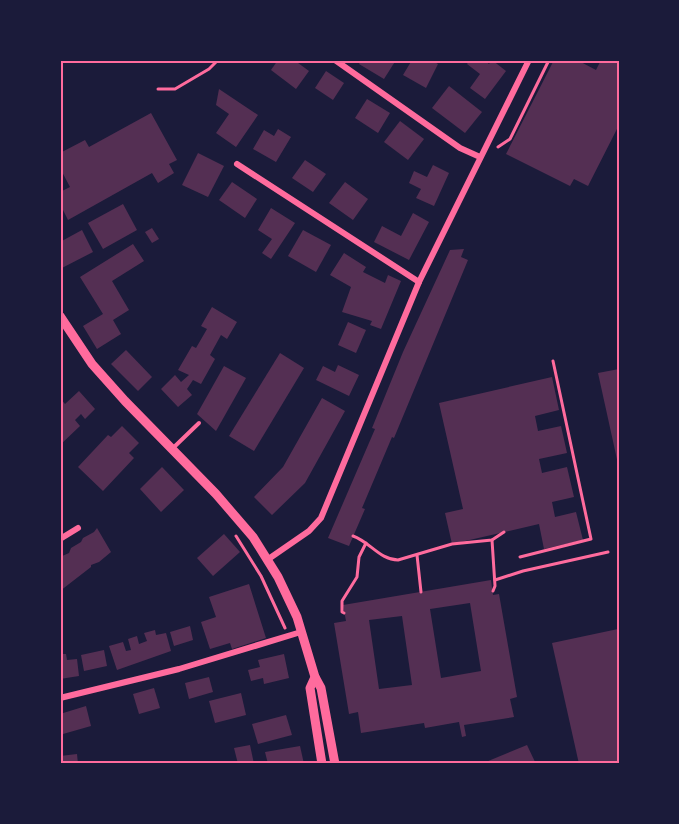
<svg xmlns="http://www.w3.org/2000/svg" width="679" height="824" font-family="'DejaVu Sans',sans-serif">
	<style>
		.building { fill: #542f53; fill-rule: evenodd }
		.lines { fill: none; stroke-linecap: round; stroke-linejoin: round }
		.path { stroke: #ff6b9d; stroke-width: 3 }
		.service { stroke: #ff6b9d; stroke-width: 4 }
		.minor { stroke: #ff6b9d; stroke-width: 6 }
		.tertiary { stroke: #ff6b9d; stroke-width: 9 }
		.neatline { fill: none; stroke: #ff6b9d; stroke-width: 2 }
	</style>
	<rect width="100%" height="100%" fill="#1b1b3a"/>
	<!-- building -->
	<g class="building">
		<polygon points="278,60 294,60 309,71 296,89 271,70"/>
		<polygon points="361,60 396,60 384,79 359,64"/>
		<polygon points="412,60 431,60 438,64 426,88 403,75"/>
		<polygon points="470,60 484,60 489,64 492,60 506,71 485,99 470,88 480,74 467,64"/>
		<polygon points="554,60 577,60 596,70 601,60 619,60 619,125 588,186 574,179 570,186 506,154"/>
		<polygon points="326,71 344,83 333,100 315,88"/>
		<polygon points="449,86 482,112 465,133 432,108"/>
		<polygon points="219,89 258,115 236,147 216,133 229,114 216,105"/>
		<polygon points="367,99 390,113 378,133 355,118"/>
		<polygon points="151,113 177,160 169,164 174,173 158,183 152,173 68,220 60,204 60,192 70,187 60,168 60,153 85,140 89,147"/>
		<polygon points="400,121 424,139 408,160 384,142"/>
		<polygon points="278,129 291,137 276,162 253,149 264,130 274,136"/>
		<polygon points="198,153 224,166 208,197 182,185"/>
		<polygon points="305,160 326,174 313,192 292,178"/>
		<polygon points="433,165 449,173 434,206 416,198 421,189 409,183 414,171 427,177"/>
		<polygon points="232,182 257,199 245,218 219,200"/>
		<polygon points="345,182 368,199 353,220 329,203"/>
		<polygon points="123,204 137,230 103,249 88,223"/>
		<polygon points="271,208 295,223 271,259 262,253 272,239 258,230"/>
		<polygon points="413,213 429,222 409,260 374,242 382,226 401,236"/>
		<polygon points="152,228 159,239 152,243 145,232"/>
		<polygon points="82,230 93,252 60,269 60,242"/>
		<polygon points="303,230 331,245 316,272 288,256"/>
		<polygon points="133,244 144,261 112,281 129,310 113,320 121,334 97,349 83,326 103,314 80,277"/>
		<polygon points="464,249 461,257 468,260 394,438 392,437 362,508 365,509 349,546 328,538 375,429 372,428 403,352 450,250"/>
		<polygon points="344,253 366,267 363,272 385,283 388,275 401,281 381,329 370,325 372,321 342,312 351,287 330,275"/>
		<polygon points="212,307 237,322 227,339 221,335 210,355 215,359 201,384 193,380 187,389 192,395 178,407 161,389 175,375 181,382 189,375 178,370 192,346 196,348 207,329 201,326"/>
		<polygon points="348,322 366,330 356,353 338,345"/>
		<polygon points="126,350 152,377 138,391 111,364"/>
		<polygon points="280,353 304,368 254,451 229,436"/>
		<polygon points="338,365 359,375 349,396 316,380 323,366 335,372"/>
		<polygon points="224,366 246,378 216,431 197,414"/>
		<polygon points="619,369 619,464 618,464 598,373"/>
		<polygon points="552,377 559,410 535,416 538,431 561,426 567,453 539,459 542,473 567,467 574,497 552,502 555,517 576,512 583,540 544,549 539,524 452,544 445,513 463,509 439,403"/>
		<polygon points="79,391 95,409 85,419 81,414 75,420 80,426 60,445 60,398 65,404"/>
		<polygon points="322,398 345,411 305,483 272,515 254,497 283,467"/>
		<polygon points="122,426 139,443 129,453 134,458 103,491 78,467 108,435 111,437"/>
		<polygon points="162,467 184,490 161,512 140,489"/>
		<polygon points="97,528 111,552 99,562 91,565 91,567 60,591 60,557 69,553 71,548 81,542 83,538 94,532"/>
		<polygon points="224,534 240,552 213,576 197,558"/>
		<path d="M491,580L493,595L499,594L517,697L510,699L514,717L464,725L466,736L462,737L459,722L425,728L424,723L361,733L358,712L349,714L334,623L346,621L343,605ZM470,603L481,671L441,678L430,609ZM402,616L412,685L379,689L369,620Z"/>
		<polygon points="249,584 266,638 232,649 230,643 210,649 201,622 216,617 209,597"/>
		<polygon points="190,626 193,640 174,646 170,632"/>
		<polygon points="618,629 619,764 579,764 552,643"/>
		<polygon points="155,630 156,635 166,633 171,651 117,670 109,646 123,642 126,651 131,650 128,639 137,636 139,644 147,641 144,633"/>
		<polygon points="104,650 107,666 84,671 81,655"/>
		<polygon points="60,654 66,654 67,660 77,659 79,676 60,679"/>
		<polygon points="284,654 289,678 264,684 263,678 251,681 248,670 260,667 258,660"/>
		<polygon points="209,677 213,692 189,699 185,683"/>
		<polygon points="154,688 160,708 139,714 133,694"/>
		<polygon points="241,693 246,715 215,723 209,701"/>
		<polygon points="86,706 91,726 63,734 60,714"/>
		<polygon points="286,715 292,735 258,744 252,724"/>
		<polygon points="250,745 254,764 238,764 234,748"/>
		<polygon points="527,745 536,764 481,764"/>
		<polygon points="300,746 304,764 268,764 265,752"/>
		<polygon points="77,754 78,764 60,764 60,756"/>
	</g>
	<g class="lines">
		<!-- path -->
		<g class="path">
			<polyline points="158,89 175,89 209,69 218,60"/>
			<polyline points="498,147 510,139 549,60"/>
			<polyline points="236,536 261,576 285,628"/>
			<path d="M353,536C370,542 380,560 398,560L452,544L492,540L504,532"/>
			<polyline points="492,540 495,586 493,591"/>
			<polyline points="417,555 421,592"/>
			<polyline points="520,557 591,539 553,361"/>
			<polyline points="495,580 523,571 608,552"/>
			<polyline points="344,613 342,612 342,601 357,577 359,557 366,543"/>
		</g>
		<!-- service -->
		<polyline class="service" points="172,449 199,423"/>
		<!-- minor -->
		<g class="minor">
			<polyline points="335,60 460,148 480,157"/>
			<polyline points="237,164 419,282"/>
			<polyline points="60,539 78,528"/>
			<polyline points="267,560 309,531 321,518 419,282 529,60"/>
			<polyline points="60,698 179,669 301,632"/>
		</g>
		<!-- tertiary -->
		<g class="tertiary">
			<polyline points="60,316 92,364 125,401 216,494 253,537 278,577 297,617 315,677 321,688 335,764"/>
			<polyline points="315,677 310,688 322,764"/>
		</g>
	</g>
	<!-- border -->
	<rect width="679" height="824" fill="none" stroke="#1b1b3a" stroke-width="123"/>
	<rect x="62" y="62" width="556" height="700" class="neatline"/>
</svg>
